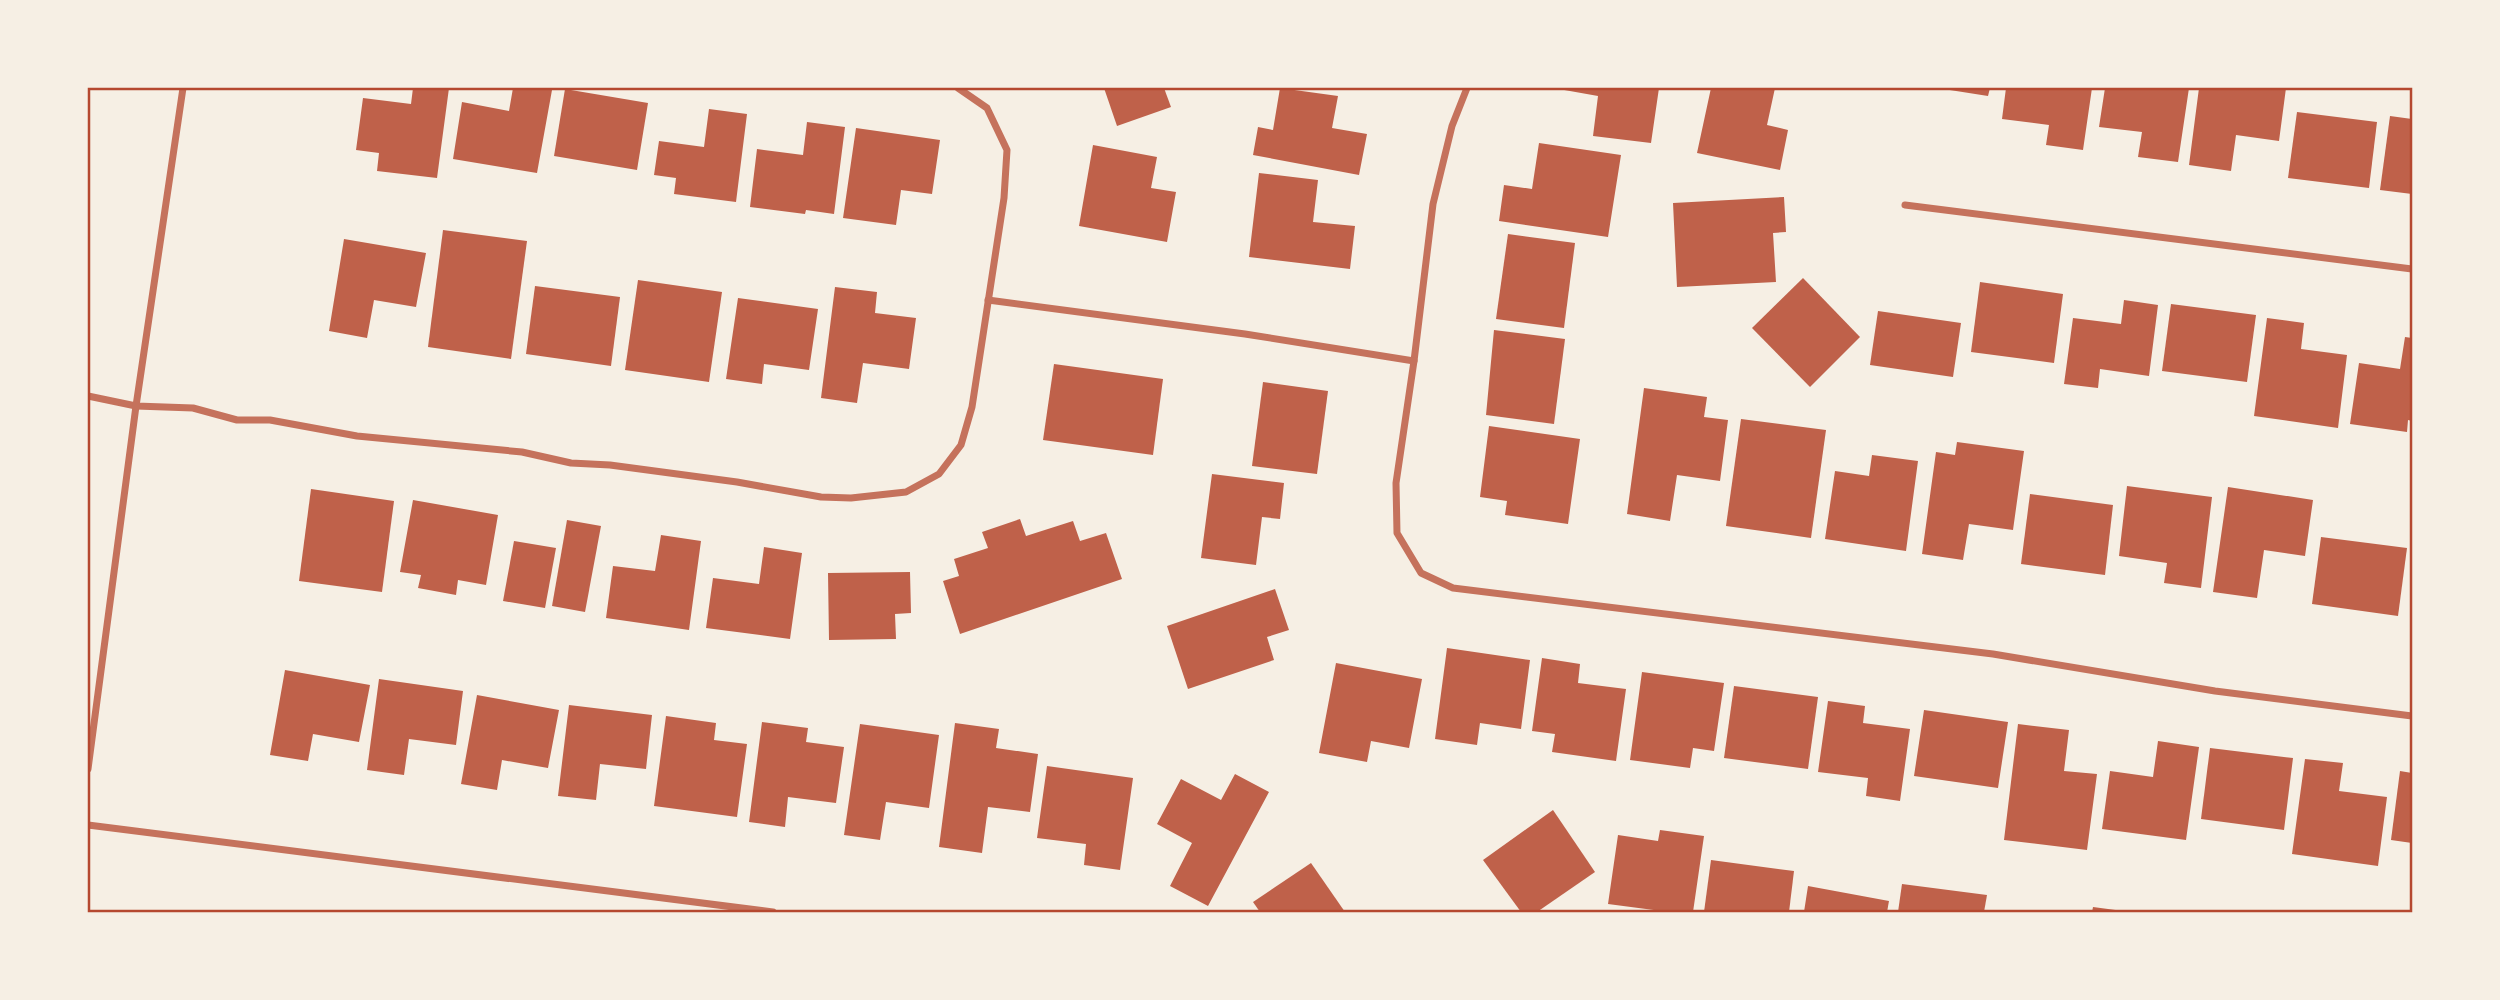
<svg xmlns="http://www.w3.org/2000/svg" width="2500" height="1000" font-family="Raleway,sans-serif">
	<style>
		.building { fill: #bf614a }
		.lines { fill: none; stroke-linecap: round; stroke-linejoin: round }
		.minor { stroke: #c5725c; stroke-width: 7 }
		.neatline { fill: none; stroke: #b5482f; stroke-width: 2.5 }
	</style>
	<rect width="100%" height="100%" fill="#f6efe4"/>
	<!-- building -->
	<g class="building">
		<polygon points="413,88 449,88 437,178 377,171 379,153 356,150 363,98 411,104"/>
		<polygon points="513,88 552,90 537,173 453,159 462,102 509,111"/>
		<polygon points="1104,88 1164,88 1171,107 1117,126"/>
		<polygon points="1280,88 1338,96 1332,128 1367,134 1359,175 1253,155 1258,127 1273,130"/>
		<polygon points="1553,88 1659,88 1651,143 1593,136 1598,96"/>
		<polygon points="1711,88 1775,88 1767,125 1788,130 1780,170 1697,153"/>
		<polygon points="1937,88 1990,88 1988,96"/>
		<polygon points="2006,88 2092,88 2083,150 2046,145 2049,125 2002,119"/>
		<polygon points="2105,88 2189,88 2178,162 2138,157 2142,132 2099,127"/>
		<polygon points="2199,88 2286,88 2279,141 2236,135 2231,171 2189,165"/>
		<polygon points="565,89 648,103 637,170 554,156"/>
		<polygon points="709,109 747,114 736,202 674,194 676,178 654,175 659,141 704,147"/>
		<polygon points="2297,112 2377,122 2369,188 2288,178"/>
		<polygon points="2390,116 2412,119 2412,194 2380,190"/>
		<polygon points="807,122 845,127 834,214 806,210 805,214 750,207 757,149 803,155"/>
		<polygon points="856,128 940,140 932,194 901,190 896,225 843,218"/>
		<polygon points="1539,143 1621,155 1608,237 1499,221 1504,185 1532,189"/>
		<polygon points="1093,145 1157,157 1151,188 1176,192 1167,242 1079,226"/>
		<polygon points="1259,173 1318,180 1313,222 1355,226 1350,269 1249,257"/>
		<polygon points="1784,197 1786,232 1773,233 1776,282 1677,287 1673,203"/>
		<polygon points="443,230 527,241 511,359 428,347"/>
		<polygon points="1508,234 1575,243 1564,328 1496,319"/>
		<polygon points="344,239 426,253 416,307 374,300 367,338 329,331"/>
		<polygon points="1803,278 1860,337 1810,387 1752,328"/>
		<polygon points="638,280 722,292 709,382 625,370"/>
		<polygon points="1980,282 2063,294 2054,363 1971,352"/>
		<polygon points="535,286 620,297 611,366 526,354"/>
		<polygon points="835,287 877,292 875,313 916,318 909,369 863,363 857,403 821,398"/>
		<polygon points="738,298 818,309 809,370 764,364 762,384 726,379"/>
		<polygon points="2124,300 2158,305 2149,376 2100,369 2098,388 2064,384 2073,318 2121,324"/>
		<polygon points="2171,304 2256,315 2247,382 2162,371"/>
		<polygon points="1878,311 1961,323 1953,377 1870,365"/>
		<polygon points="2267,318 2304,323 2301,349 2347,355 2338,428 2254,416"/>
		<polygon points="1494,330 1565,339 1554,424 1486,415"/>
		<polygon points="2405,337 2412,338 2412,421 2408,420 2407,432 2350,424 2359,363 2400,369"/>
		<polygon points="1054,364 1163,379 1153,455 1043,440"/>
		<polygon points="1263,382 1328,391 1317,474 1252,466"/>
		<polygon points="1644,388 1707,397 1704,417 1728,420 1720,481 1677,475 1670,521 1627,514"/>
		<polygon points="1741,419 1826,430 1811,538 1726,526"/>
		<polygon points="1489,426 1580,439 1568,524 1505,515 1507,501 1480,497"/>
		<polygon points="1957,442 2024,451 2013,530 1969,524 1963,560 1922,554 1936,452 1955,455"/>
		<polygon points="1872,455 1918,461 1906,551 1825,539 1835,471 1869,476"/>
		<polygon points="1212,474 1284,483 1280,519 1262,517 1256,565 1201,558"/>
		<polygon points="2127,486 2212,497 2201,588 2164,583 2167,563 2119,556"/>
		<polygon points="2228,487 2313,500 2305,556 2264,550 2257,598 2213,592"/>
		<polygon points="311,489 394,501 382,592 299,581"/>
		<polygon points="2030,494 2113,505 2105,575 2021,564"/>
		<polygon points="413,500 498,515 486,585 458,580 456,595 418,588 421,575 400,572"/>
		<polygon points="1020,519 1026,536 1073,521 1080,541 1106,533 1122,579 960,634 943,581 959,576 954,559 988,548 982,532"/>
		<polygon points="567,520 601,526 585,612 552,606"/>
		<polygon points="661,535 701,541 689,630 606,618 613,566 655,571"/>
		<polygon points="2321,537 2407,548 2398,616 2312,604"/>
		<polygon points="514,541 556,548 545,608 503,601"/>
		<polygon points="764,547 802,553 790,639 706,628 713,578 759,584"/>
		<polygon points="910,572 911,613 895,614 896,639 829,640 828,573"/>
		<polygon points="1275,589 1289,630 1267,637 1274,660 1188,689 1167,626"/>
		<polygon points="1447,648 1530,660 1521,729 1480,723 1477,745 1435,739"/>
		<polygon points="1542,658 1580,664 1578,683 1626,689 1616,761 1552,752 1555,734 1532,731"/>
		<polygon points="1336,663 1422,679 1409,748 1371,741 1367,762 1319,753"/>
		<polygon points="285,670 370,685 359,742 313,734 308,761 270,755"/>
		<polygon points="1642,672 1724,683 1714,751 1693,748 1690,768 1630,760"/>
		<polygon points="379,679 463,691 456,745 409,739 404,775 367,770"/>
		<polygon points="1734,686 1818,697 1808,769 1724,758"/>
		<polygon points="477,695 559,710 548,768 502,760 497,790 461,784"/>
		<polygon points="1828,701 1865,706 1863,723 1910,729 1900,801 1866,796 1868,778 1818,772"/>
		<polygon points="569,705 652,715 646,769 600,764 596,800 558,796"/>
		<polygon points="1924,710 2008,722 1998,788 1914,776"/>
		<polygon points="666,716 716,723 714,740 747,744 737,817 654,806"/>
		<polygon points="762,722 808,728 806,742 844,747 836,803 788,797 785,827 749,822"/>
		<polygon points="955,723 999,729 996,748 1038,754 1030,812 988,807 982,853 939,847"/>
		<polygon points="860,724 939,735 929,808 886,802 880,840 844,835"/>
		<polygon points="2018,724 2069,730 2064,771 2097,774 2087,850 2004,840"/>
		<polygon points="2158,741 2199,747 2186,840 2102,829 2110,771 2153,777"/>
		<polygon points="2210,748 2293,758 2284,830 2201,819"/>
		<polygon points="2305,759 2343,763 2339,791 2387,797 2378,866 2292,854"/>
		<polygon points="1047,766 1133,778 1120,870 1084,865 1086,844 1037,838"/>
		<polygon points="2400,771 2412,773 2412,843 2391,840"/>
		<polygon points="1235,774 1269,792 1208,906 1170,886 1192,843 1157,824 1181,779 1221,800"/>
		<polygon points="1553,810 1595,872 1537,912 1521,912 1483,860"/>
		<polygon points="1660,830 1704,836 1693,912 1669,912 1608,904 1618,835 1658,841"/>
		<polygon points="1711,860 1794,871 1789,912 1704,912"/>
		<polygon points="1311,863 1345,912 1260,912 1253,902"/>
		<polygon points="1902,884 1987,895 1984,912 1898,912"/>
		<polygon points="1808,886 1889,901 1887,912 1804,912"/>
		<polygon points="2093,907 2123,911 2123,912 2092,912"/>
	</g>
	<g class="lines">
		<!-- minor -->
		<g class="minor">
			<polyline points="1467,88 1452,126 1433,204 1414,361 1396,483 1397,533 1421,573 1453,588 1993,654 2215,691 2412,716"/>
			<polyline points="1905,205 2412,269"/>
			<polyline points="988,300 1245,334 1414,361"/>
			<polyline points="88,396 136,406 193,408 237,420 270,420 357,436 522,452 571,463 610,465 737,482 821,497 851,498 906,492 939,474 961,445 972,407 1004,198 1007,150 987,108 958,88"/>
			<polyline points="88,769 136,406 183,88"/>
			<polyline points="88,825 773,912"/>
		</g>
	</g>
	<!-- border -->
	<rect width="2500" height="1000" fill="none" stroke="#f6efe4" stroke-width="178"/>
	<rect x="89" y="89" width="2322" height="822" class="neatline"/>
</svg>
